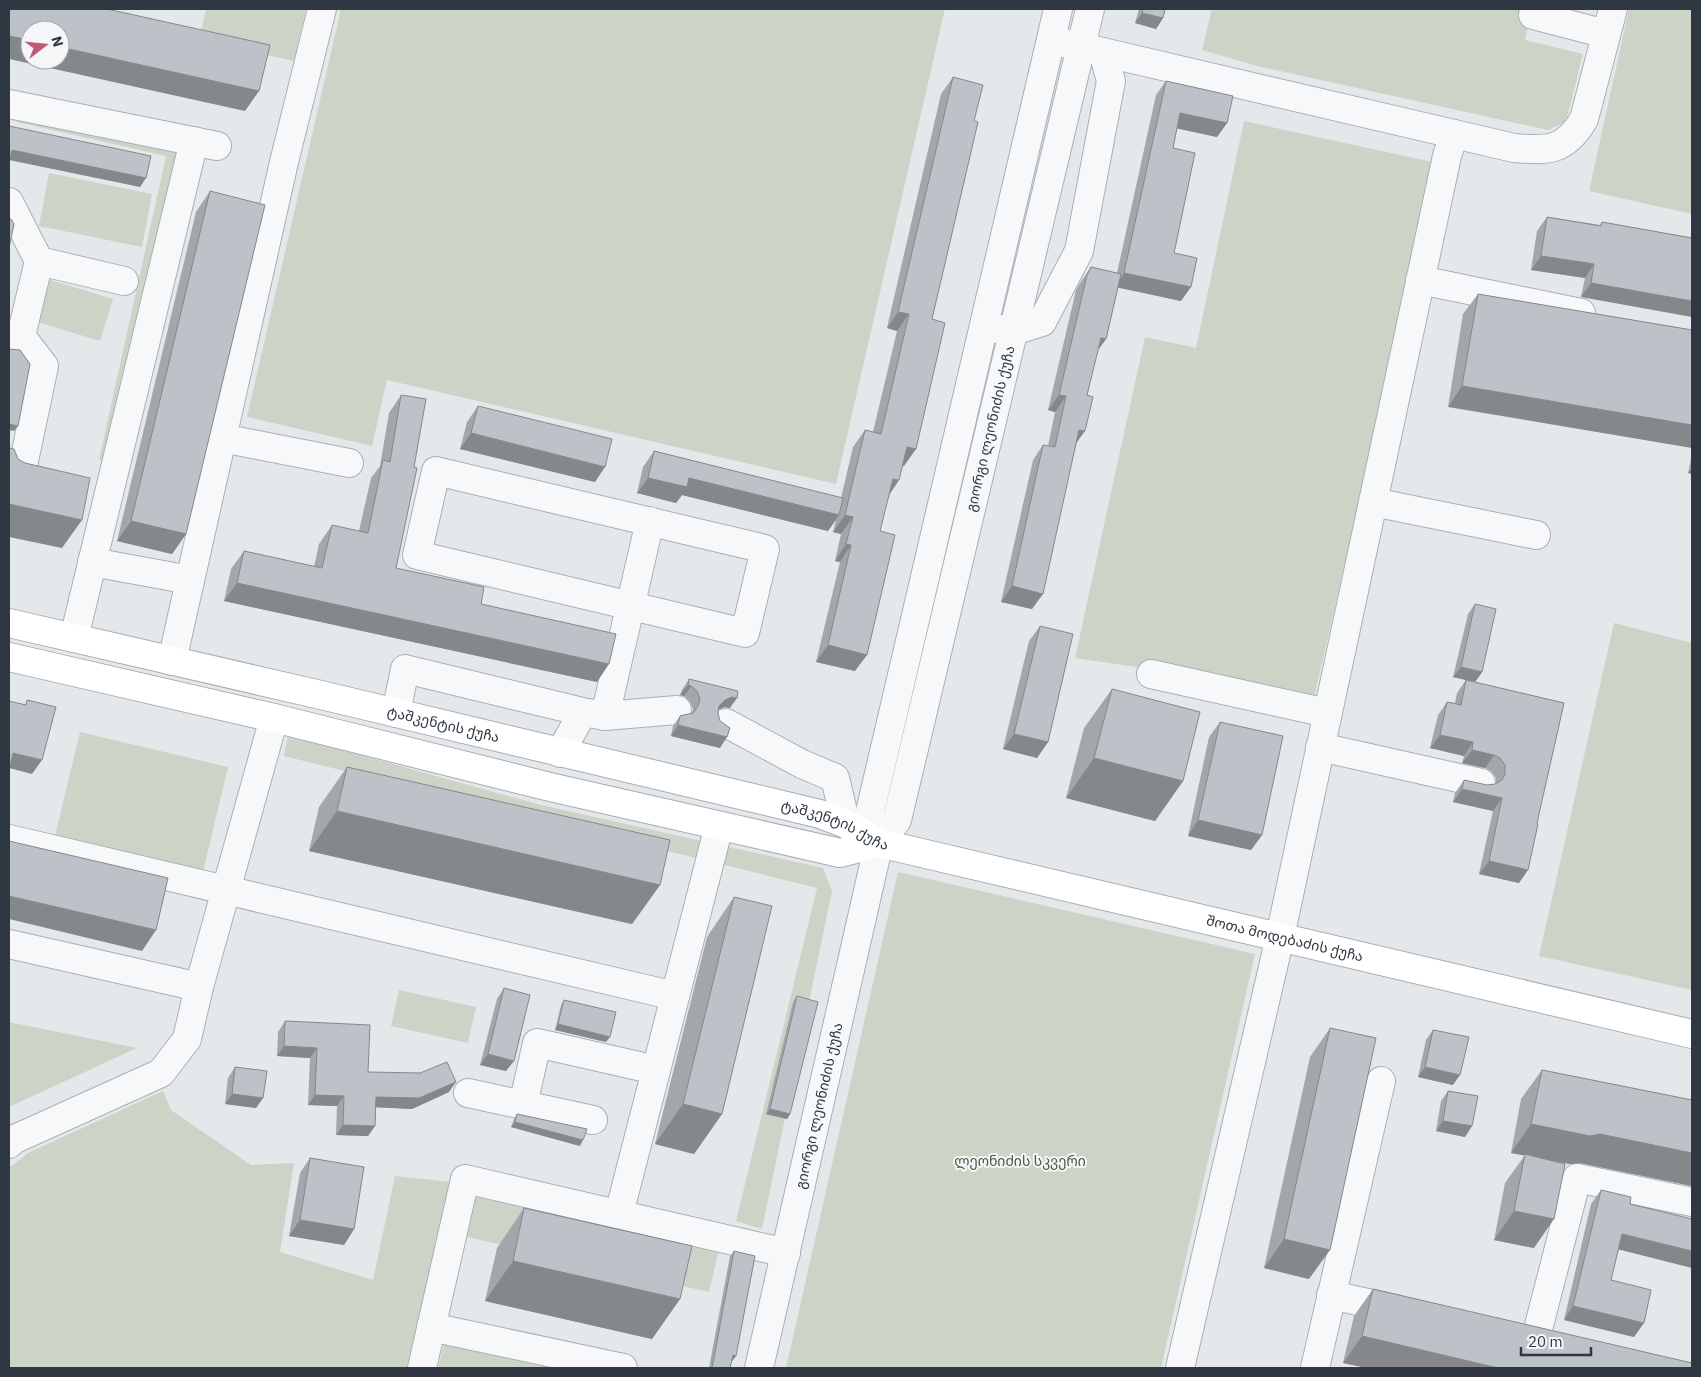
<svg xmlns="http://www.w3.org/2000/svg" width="1701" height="1377" font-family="'IBM Plex Sans','Noto Sans Georgian',sans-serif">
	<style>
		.green { fill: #cbd4c7 }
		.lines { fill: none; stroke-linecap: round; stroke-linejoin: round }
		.minor-casing { stroke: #aaafb5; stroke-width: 30 }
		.major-casing { stroke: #a5adb5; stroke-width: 30 }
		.minor { stroke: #f7f8f9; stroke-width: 28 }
		.major { stroke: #fff; stroke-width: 28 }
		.wall { fill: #a2a7ab }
		.shaded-wall { fill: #84888b }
		.building { fill: #bcc2c7; stroke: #84888b }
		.labels { text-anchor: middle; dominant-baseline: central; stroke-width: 4; stroke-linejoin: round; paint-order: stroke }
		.street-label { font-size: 14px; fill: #2e3742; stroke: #f4f6f8 }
		.park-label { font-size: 14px; fill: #465c3c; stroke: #f4f6f8 }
	</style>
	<rect width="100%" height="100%" fill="#e5e8eb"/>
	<!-- green -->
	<g class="green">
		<polygon points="206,9 306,9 294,61 199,40"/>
		<polygon points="341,9 945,9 836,484 387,380 372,446 247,417"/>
		<polygon points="1212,9 1532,9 1525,40 1583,54 1566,122 1548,130 1257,66 1202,50"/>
		<polygon points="1629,9 1692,9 1692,214 1589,191"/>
		<polygon points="19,112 183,148 114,463 99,460 166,156 17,122"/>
		<polygon points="1244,121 1437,163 1313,702 1150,669 1075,658 1145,337 1196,348"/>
		<polygon points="49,173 152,194 142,247 39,226"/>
		<polygon points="47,279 113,299 100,341 34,321"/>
		<polygon points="1614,623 1692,643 1692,990 1539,956"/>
		<polygon points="80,732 228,767 202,876 54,840"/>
		<polygon points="288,735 541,805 823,868 832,891 762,1229 736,1221 817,888 284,756"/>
		<polygon points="898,872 1255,954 1161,1368 786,1368"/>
		<polygon points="399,990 476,1007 468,1043 391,1026"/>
		<polygon points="9,1022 137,1048 9,1107"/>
		<polygon points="163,1091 171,1110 251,1165 294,1163 280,1252 373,1280 395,1176 451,1182 407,1368 9,1368 9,1168 28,1153"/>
		<polygon points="473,1189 720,1246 709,1292 463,1236"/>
		<polygon points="446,1335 589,1368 438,1368"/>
	</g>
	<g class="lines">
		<defs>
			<g id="minor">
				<polyline points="1533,15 1606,34"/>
				<path d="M1064,43L1514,148C1549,151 1565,151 1584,119L1613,9"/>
				<polyline points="9,104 217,146"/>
				<polyline points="39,261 124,281"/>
				<polyline points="1420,280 1581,313"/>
				<polyline points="998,329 1014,331 1042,322 1079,251 1111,81 1103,52"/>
				<polyline points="9,340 21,336 39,261 9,202"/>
				<polyline points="222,438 349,463"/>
				<polygon points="436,471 765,549 745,633 417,555"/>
				<polyline points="20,480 44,366 21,336"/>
				<polyline points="1373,502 1536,535"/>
				<polyline points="92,562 190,580"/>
				<polyline points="74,638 194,141"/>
				<polyline points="172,661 284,162 322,9"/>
				<polyline points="1151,674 1327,713"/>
				<polyline points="396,713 405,669 583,712 560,753"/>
				<polyline points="589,713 605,716 677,710"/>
				<polyline points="605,716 650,521"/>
				<polyline points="726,723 802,764 835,778 846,824"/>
				<polyline points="1320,747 1481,783"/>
				<polyline points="9,839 675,996"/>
				<polyline points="879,843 870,812 1058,9"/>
				<polyline points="9,944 199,987"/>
				<polyline points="468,1093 593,1120"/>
				<polyline points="523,1105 537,1043 656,1070"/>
				<polyline points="9,1144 15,1139 161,1073 187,1039 199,987 274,718"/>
				<polyline points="619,1214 719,826"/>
				<polyline points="1331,1295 1399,1310"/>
				<polyline points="431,1327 623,1368"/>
				<polyline points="1535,1341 1577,1178 1692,1202"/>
				<polyline points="422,1368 465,1179 786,1253"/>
				<path id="s1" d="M759,1368L879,843L897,820L1090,9"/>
				<polyline points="1180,1368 1280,937 1447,156 1454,134"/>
				<polyline points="1315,1368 1381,1081"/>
			</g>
			<g id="major">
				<path id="s2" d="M9,623L321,695L820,814L846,824L879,843L1692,1034"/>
				<polyline points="9,657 274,718 550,787 840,853 879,843"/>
			</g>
		</defs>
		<!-- minor casing -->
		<use href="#minor" class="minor-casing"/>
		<!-- major casing -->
		<use href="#major" class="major-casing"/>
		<!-- minor -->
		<use href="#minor" class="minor"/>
		<!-- major -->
		<use href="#major" class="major"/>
	</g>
	<!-- wall -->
	<g class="wall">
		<polygon points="1139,9 1165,9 1163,18 1156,29 1135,23"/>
		<polygon points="953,77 974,121 932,319 904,466 903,466 889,494 880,531 855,671 816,662 840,562 835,561 841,534 833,532 836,520 828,531 682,495 676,503 637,493 643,467 654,451 841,498 853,447 865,430 873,432 897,331 887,328 941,94"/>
		<polygon points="1166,81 1227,123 1217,137 1177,128 1173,148 1174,253 1181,301 1118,287 1106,339 1097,351 1077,442 1032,609 1001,602 1033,460 1043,445 1048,446 1055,412 1048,410 1076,290 1080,283 1091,267 1117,273 1156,95"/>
		<polygon points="210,191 186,534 172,554 117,541 196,212"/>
		<polygon points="1547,217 1600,225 1602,222 1692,238 1581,297 1585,278 1531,270 1537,231"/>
		<polygon points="1478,294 1692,330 1448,407 1463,314"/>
		<polygon points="401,395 396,568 481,604 597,682 224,601 231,569 244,551 314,567 319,544 332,525 359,531 371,478 380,466 389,413"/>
		<polygon points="478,406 595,482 460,449 467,422"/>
		<polygon points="1692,455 1692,474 1688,473"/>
		<polygon points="1475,604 1482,672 1475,682 1564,703 1519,883 1479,874 1493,811 1453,802 1455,793 1464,780 1487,785 1496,784 1496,778 1491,771 1485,768 1462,763 1464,756 1430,748 1438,715 1447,702 1455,703 1457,693 1466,680 1453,677 1468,614"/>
		<polygon points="1040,626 1048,742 1037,758 1003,749 1029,641"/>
		<polygon points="689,679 730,708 725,707 718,710 718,713 720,748 671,736 673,726 680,716 692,713 693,709 690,702 684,696 680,695 682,690"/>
		<polygon points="1112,689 1183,781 1155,821 1066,798 1084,728"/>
		<polygon points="1220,722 1262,835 1251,850 1188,836 1209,737"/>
		<polygon points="347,767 660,885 632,924 309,851 319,807"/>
		<polygon points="734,897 722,1114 694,1154 655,1144 707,937"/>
		<polygon points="504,988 506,1071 480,1065 497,999"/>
		<polygon points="797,996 790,1114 787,1119 766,1114 793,1002"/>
		<polygon points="564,1000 606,1042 555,1030 561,1005"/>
		<polygon points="285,1021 368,1072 449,1092 412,1109 376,1107 375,1126 368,1136 336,1135 337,1106 308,1105 310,1058 277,1056 278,1032"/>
		<polygon points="1330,1028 1309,1279 1264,1268 1310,1057"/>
		<polygon points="1433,1030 1453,1085 1418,1077 1426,1040"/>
		<polygon points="235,1067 263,1098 256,1108 225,1104 228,1078"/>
		<polygon points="1542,1070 1692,1100 1692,1186 1580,1163 1570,1164 1552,1161 1534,1248 1494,1240 1505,1183 1525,1155 1511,1153 1521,1099"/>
		<polygon points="1448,1091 1465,1137 1436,1131 1441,1101"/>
		<polygon points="517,1114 580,1146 511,1127 514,1119"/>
		<polygon points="310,1158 354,1229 344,1245 289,1236 300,1173"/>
		<polygon points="1601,1190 1619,1249 1611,1280 1634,1337 1564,1320 1591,1204"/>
		<polygon points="524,1208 680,1299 652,1339 485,1301 497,1248"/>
		<polygon points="734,1251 736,1356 732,1361 730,1368 709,1368 730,1256"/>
		<polygon points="1373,1289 1692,1368 1367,1368 1343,1363 1354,1316"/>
	</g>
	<!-- shaded-wall -->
	<g class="shaded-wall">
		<polygon points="1142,13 1163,18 1156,29 1135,23"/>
		<polygon points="9,36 30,40 30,60 60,60 60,47 259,91 245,111 9,59"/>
		<polygon points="1180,113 1227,123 1217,137 1170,127"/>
		<polygon points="12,150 146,178 140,187 9,160"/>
		<polygon points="1541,256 1594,264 1585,278 1531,270"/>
		<polygon points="1124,273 1191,287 1181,301 1115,287"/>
		<polygon points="1591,283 1692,301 1692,317 1581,297"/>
		<polygon points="898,312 909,314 897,331 887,328"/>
		<polygon points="1101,338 1106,339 1095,354"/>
		<polygon points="1462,386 1692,425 1692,448 1448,407"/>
		<polygon points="1059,395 1066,396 1055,412 1048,410"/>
		<polygon points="9,424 18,426 14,431 9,430"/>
		<polygon points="1079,430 1085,431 1074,446"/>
		<polygon points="471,433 605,467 595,482 460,449"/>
		<polygon points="907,447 916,449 904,466 895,464"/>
		<polygon points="1692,468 1692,474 1688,473"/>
		<polygon points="648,478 689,478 839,515 828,531 682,495 676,503 637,493"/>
		<polygon points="893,479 899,480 888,497"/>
		<polygon points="9,504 82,520 62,548 9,537"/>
		<polygon points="845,515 853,517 841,534 833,532"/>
		<polygon points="131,521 186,534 172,554 117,541"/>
		<polygon points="846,544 851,545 840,562 835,561"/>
		<polygon points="237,583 609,664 597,682 224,601"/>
		<polygon points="1012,586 1043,594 1032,609 1001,602"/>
		<polygon points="828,645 867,655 855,671 816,662"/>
		<polygon points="1461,667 1482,672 1475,682 1453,677"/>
		<polygon points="688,685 691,686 684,696 680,695"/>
		<polygon points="732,697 737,698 730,708 725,707 717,710 719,706 725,700"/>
		<polygon points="678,725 727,737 720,748 671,736"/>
		<polygon points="1014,734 1048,742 1037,758 1003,749"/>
		<polygon points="1440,735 1473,742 1464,756 1430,748"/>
		<polygon points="1472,750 1494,755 1485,768 1462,763"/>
		<polygon points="13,753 42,760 32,774 9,768"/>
		<polygon points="1094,758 1183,781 1155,821 1066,798"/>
		<polygon points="1462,789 1502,798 1493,811 1453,802"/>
		<polygon points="337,811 660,885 632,924 309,851"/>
		<polygon points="1198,820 1262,835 1251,850 1188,836"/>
		<polygon points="1489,861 1528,870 1519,883 1479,874"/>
		<polygon points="9,896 156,930 142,951 9,919"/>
		<polygon points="558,1024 610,1037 606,1042 555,1030"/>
		<polygon points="284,1046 317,1048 310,1058 277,1056"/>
		<polygon points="488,1054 514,1061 506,1071 480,1065"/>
		<polygon points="1425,1067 1460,1075 1453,1085 1418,1077"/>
		<polygon points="456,1082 449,1092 412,1109 369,1107 376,1097"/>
		<polygon points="232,1094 263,1098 256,1108 225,1104"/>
		<polygon points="315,1095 344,1096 337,1106 308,1105"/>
		<polygon points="683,1104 722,1114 694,1154 655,1144"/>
		<polygon points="770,1109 790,1114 787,1119 766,1114"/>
		<polygon points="1443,1121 1472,1126 1465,1137 1436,1131"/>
		<polygon points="515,1122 583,1140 580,1146 511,1127"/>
		<polygon points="1531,1124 1600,1134 1692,1153 1692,1186 1580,1163 1570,1164 1511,1153"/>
		<polygon points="343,1125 375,1126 368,1136 336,1135"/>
		<polygon points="1514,1211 1554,1219 1534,1248 1494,1240"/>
		<polygon points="300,1220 354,1229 344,1245 289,1236"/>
		<polygon points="1622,1234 1692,1251 1692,1268 1613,1248"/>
		<polygon points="1284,1239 1330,1250 1309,1279 1264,1268"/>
		<polygon points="513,1261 680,1299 652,1339 485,1301"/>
		<polygon points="1573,1306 1644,1323 1634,1337 1564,1320"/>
		<polygon points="1362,1336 1498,1368 1367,1368 1343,1363"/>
		<polygon points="733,1355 736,1356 732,1361 729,1361"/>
	</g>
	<!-- building -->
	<g class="building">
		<polygon points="9,9 107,9 270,45 259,91 60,47 60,30 30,30 30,40 9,36"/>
		<polygon points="1143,9 1165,9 1163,18 1142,13"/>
		<polygon points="953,77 983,85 974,121 978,122 932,319 945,323 916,449 907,447 899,480 893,479 880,531 895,535 867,655 828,645 851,545 846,544 853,517 845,515 865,430 881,434 909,314 898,312"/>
		<polygon points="1166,81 1233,96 1227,123 1180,113 1173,148 1195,153 1174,253 1197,258 1191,287 1124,273"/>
		<polygon points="9,126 151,156 146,178 12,150 9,163"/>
		<polygon points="210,191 265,205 186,534 131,521"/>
		<polygon points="1547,217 1601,226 1602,222 1692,238 1692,301 1591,283 1594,264 1541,256"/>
		<polygon points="9,219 11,219 14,224 9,248"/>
		<polygon points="1091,267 1121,274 1106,339 1101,338 1087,395 1093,397 1085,431 1079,430 1043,594 1012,586 1043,445 1055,447 1066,396 1059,395 1087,275"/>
		<polygon points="1478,294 1692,330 1692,425 1462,386"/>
		<polygon points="9,349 20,350 30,364 18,426 9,424"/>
		<polygon points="401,395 426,399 414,467 417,468 396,568 484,587 481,604 616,634 609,664 237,583 244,551 322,568 332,525 368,533 383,460 390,462"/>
		<polygon points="478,406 612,439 605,467 471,433"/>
		<polygon points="9,448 14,449 18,459 25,463 90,478 82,520 9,504"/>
		<polygon points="654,451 843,498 839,515 689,478 687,487 648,478"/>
		<polygon points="1475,604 1496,609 1482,672 1461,667"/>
		<polygon points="1040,626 1073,634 1048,742 1014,734"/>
		<polygon points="689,679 738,691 737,698 732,697 725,700 719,706 718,713 720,721 730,728 727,737 678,725 680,716 693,713 698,706 700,699 697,691 691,686 688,685"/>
		<polygon points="1466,680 1564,703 1537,823 1538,824 1528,870 1489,861 1502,798 1462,789 1464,780 1487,785 1495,784 1502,780 1505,774 1505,765 1500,758 1494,755 1472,750 1473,742 1440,735 1447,702 1461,705"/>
		<polygon points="1112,689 1200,712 1183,781 1094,758"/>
		<polygon points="27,700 56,707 42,760 13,753 9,772 9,701 26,705"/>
		<polygon points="1220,722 1283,736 1262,835 1198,820"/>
		<polygon points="347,767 670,840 660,885 337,811"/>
		<polygon points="9,841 168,878 156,930 9,896"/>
		<polygon points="734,897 772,906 722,1114 683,1104"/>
		<polygon points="504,988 530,995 514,1061 488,1054"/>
		<polygon points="797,996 818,1002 790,1114 770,1109"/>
		<polygon points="564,1000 616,1012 610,1037 558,1024"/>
		<polygon points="285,1021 370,1025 368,1072 420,1073 447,1062 456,1082 419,1098 376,1097 375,1126 343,1125 344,1096 315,1095 317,1048 284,1046"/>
		<polygon points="1330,1028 1376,1038 1330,1250 1284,1239"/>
		<polygon points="1433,1030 1469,1037 1460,1075 1425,1067"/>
		<polygon points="235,1067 267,1071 263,1098 232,1094"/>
		<polygon points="1542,1070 1692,1100 1692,1153 1600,1134 1590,1136 1531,1124"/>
		<polygon points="1448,1091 1478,1096 1472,1126 1443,1121"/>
		<polygon points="517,1114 587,1129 583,1140 515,1122"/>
		<polygon points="1525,1154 1565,1164 1554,1219 1514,1211"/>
		<polygon points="310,1158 364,1167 354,1229 300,1220"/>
		<polygon points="1601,1190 1631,1197 1630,1204 1692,1219 1692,1251 1622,1234 1611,1280 1651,1290 1644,1323 1573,1306"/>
		<polygon points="524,1208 692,1246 680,1299 513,1261"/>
		<polygon points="734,1251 755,1256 736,1356 733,1355 730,1368 712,1368"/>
		<polygon points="1373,1289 1692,1363 1692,1368 1498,1368 1362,1336"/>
	</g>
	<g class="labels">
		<!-- street labels -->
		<g class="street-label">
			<text stroke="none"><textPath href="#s1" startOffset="970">გიორგი ლეონიძის ქუჩა</textPath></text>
			<text stroke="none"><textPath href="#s2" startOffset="446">ტაშკენტის ქუჩა</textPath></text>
			<text stroke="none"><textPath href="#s2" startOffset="851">ტაშკენტის ქუჩა</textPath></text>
			<text stroke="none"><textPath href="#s2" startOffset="1316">შოთა მოდებაძის ქუჩა</textPath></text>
			<text stroke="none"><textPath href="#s1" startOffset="269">გიორგი ლეონიძის ქუჩა</textPath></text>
		</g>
		<!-- park labels -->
		<g class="park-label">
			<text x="1020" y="1161">ლეონიძის სკვერი</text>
		</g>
	</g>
	<!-- border -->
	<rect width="1701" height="1377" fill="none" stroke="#2e3742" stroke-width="20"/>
	<!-- north arrow -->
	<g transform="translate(45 45) rotate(74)"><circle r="24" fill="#f4f6f8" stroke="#a5aaaf"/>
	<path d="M0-4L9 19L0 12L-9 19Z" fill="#c25873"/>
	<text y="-8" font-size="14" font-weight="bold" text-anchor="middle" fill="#2e3742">N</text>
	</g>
	<!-- scale -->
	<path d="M1521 1347v8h70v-8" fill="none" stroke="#2e3742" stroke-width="2.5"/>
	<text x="1528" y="1347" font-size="15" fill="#2e3742" stroke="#f4f6f8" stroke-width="4" paint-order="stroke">20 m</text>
</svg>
